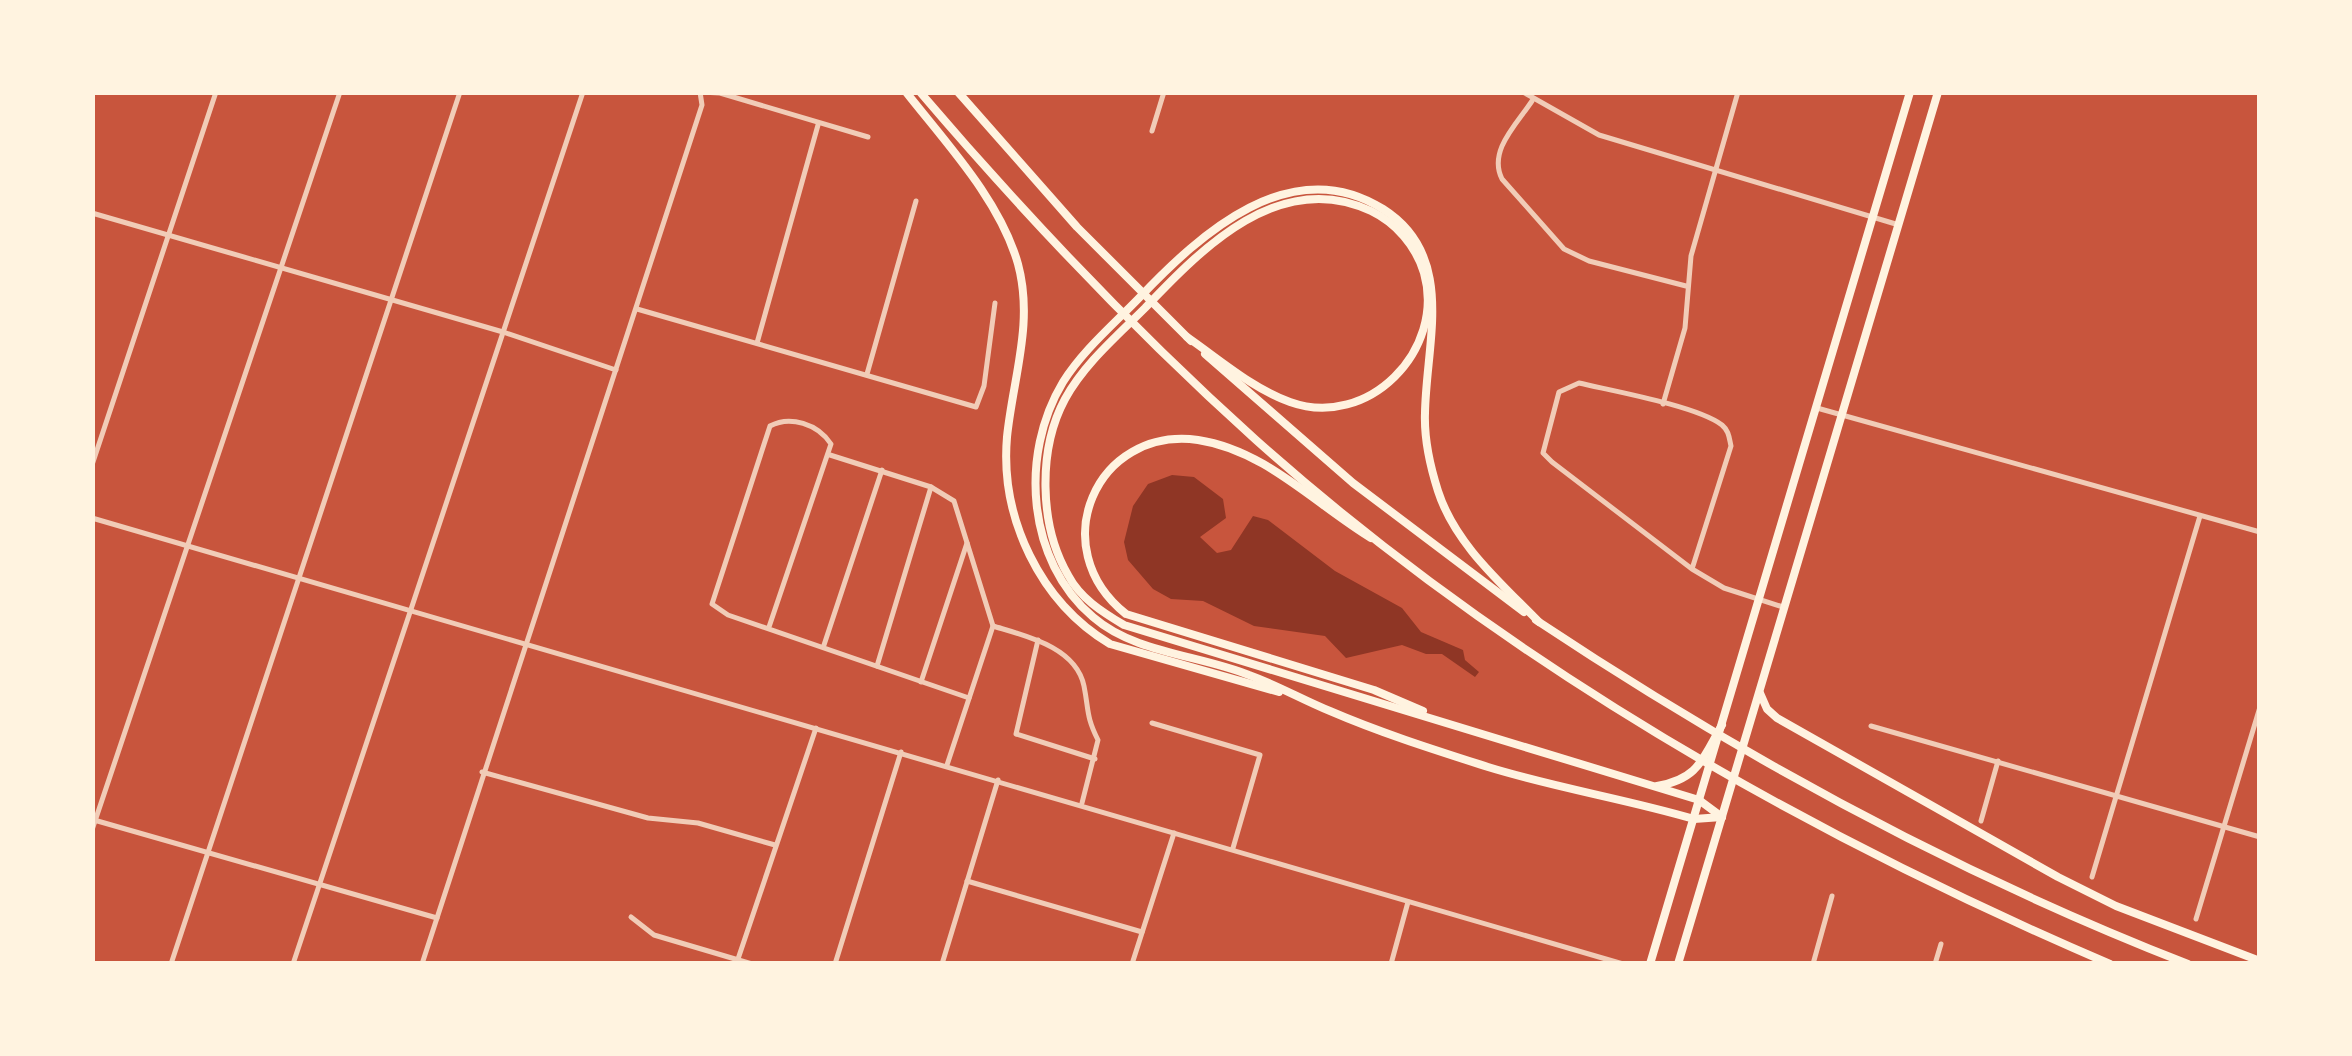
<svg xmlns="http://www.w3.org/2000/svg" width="2352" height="1056" font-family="'Noto Sans',sans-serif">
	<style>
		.water { fill: #8f3625 }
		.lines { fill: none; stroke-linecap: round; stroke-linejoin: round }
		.minor { stroke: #f1ccb7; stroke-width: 5 }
		.tertiary { stroke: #f1ccb7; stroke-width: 5 }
		.trunk { stroke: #fff3e0; stroke-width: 8 }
		.motorway { stroke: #fff3e0; stroke-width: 8 }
	</style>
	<rect width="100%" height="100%" fill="#c8553d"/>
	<!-- water -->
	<polygon class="water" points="1172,475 1194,477 1223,499 1226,518 1200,537 1217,553 1231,550 1253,516 1268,520 1335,571 1402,608 1421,632 1463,650 1465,660 1479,672 1475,677 1442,654 1426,654 1402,645 1346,658 1325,636 1254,626 1203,601 1171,599 1153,589 1128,560 1124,542 1133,506 1148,484"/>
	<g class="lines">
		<!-- minor -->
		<g class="minor">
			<polyline points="701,92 720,93 868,137"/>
			<polyline points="1523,92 1599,135 1899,225"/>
			<path d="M1532,101C1516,125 1488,151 1502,179L1564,249L1589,261L1686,286"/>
			<polyline points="1152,131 1164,92"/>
			<polyline points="92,213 503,332 616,370"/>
			<polyline points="637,309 976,407 984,386 995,303"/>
			<polyline points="757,343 818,125"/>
			<polyline points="867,374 916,201"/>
			<polyline points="1663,404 1685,328 1691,256 1738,92"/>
			<polyline points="830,455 931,487 954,501 993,626 947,765"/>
			<polyline points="92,465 216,92"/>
			<path d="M1692,569L1731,446C1729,437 1729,431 1722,425C1697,406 1613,391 1579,383L1559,392L1543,453L1552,462L1692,569L1724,588L1783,607"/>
			<path d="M993,626C1026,636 1076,647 1084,686C1089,711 1086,716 1098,740L1082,803"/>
			<path d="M769,627L831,444C818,424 790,415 770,426L712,604L728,615L969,698"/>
			<polyline points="1038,640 1016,734 1095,759"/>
			<polyline points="824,645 882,470"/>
			<polyline points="877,666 931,487"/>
			<polyline points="921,682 967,543"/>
			<polyline points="1152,723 1260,755 1233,848"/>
			<polyline points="1871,726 2260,837"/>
			<polyline points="482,772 648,818 698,823 775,845"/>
			<polyline points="94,820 437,918"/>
			<polyline points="1981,821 1998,761"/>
			<polyline points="92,830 340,92"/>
			<polyline points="2092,877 2200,516"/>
			<polyline points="967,881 1142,932"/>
			<polyline points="631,917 654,935 752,964"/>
			<polyline points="2196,919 2260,707"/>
			<polyline points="738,959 816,728"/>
			<polyline points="171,964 460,92"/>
			<polyline points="293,964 583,92"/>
			<polyline points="835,964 901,752"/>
			<polyline points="942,964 998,780"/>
			<polyline points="1132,964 1174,833"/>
			<polyline points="1391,964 1408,902"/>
			<polyline points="1813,964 1832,896"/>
			<polyline points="1935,964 1941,944"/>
		</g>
		<!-- tertiary -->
		<g class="tertiary">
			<polyline points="1817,408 2260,532"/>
			<polyline points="92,518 1623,964"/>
			<polyline points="422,964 702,105 700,92"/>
		</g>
		<!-- trunk -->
		<g class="trunk">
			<polyline points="1650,964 1910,92"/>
			<polyline points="1678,964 1938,92"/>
		</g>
		<!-- motorway -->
		<g class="motorway">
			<path d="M906,92C946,143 1000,200 1018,264C1034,323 1013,378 1007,437C1000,518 1040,602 1110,644L1279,692"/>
			<path d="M920,92C1025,215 1136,332 1256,440C1506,663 1804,833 2110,964"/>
			<polyline points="958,92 1077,227 1191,341"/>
			<path d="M1187,337C1219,359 1253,389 1290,402C1368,430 1446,350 1424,273C1416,246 1396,223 1371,211C1280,168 1202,248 1145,308C1117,336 1084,364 1065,399C1038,449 1039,525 1068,575C1080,598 1102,612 1124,625L1699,800L1722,817"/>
			<polyline points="1205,354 1353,483 1524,612"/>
			<path d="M1371,538C1315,504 1265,450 1198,440C1096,426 1043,548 1126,614L1374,690L1423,711"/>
			<path d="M1536,620C1742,757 1957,874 2188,964"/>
			<path d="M1539,622C1501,583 1455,544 1438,491C1430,466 1424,439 1425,413C1426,342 1457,256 1383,209C1291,151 1200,234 1140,297C1114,324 1083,350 1063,382C1019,455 1027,561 1093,617C1134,653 1200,655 1249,675C1277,685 1303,700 1330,711C1381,733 1435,750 1488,767C1556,788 1626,799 1694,819L1722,817"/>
			<polyline points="1760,693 1767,709 1777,718 2058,877 2116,906 2260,961"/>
			<path d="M1657,786C1699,779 1702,759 1722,725"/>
		</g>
	</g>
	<!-- border -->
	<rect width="2352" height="1056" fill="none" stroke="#fff3e0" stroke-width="190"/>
</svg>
